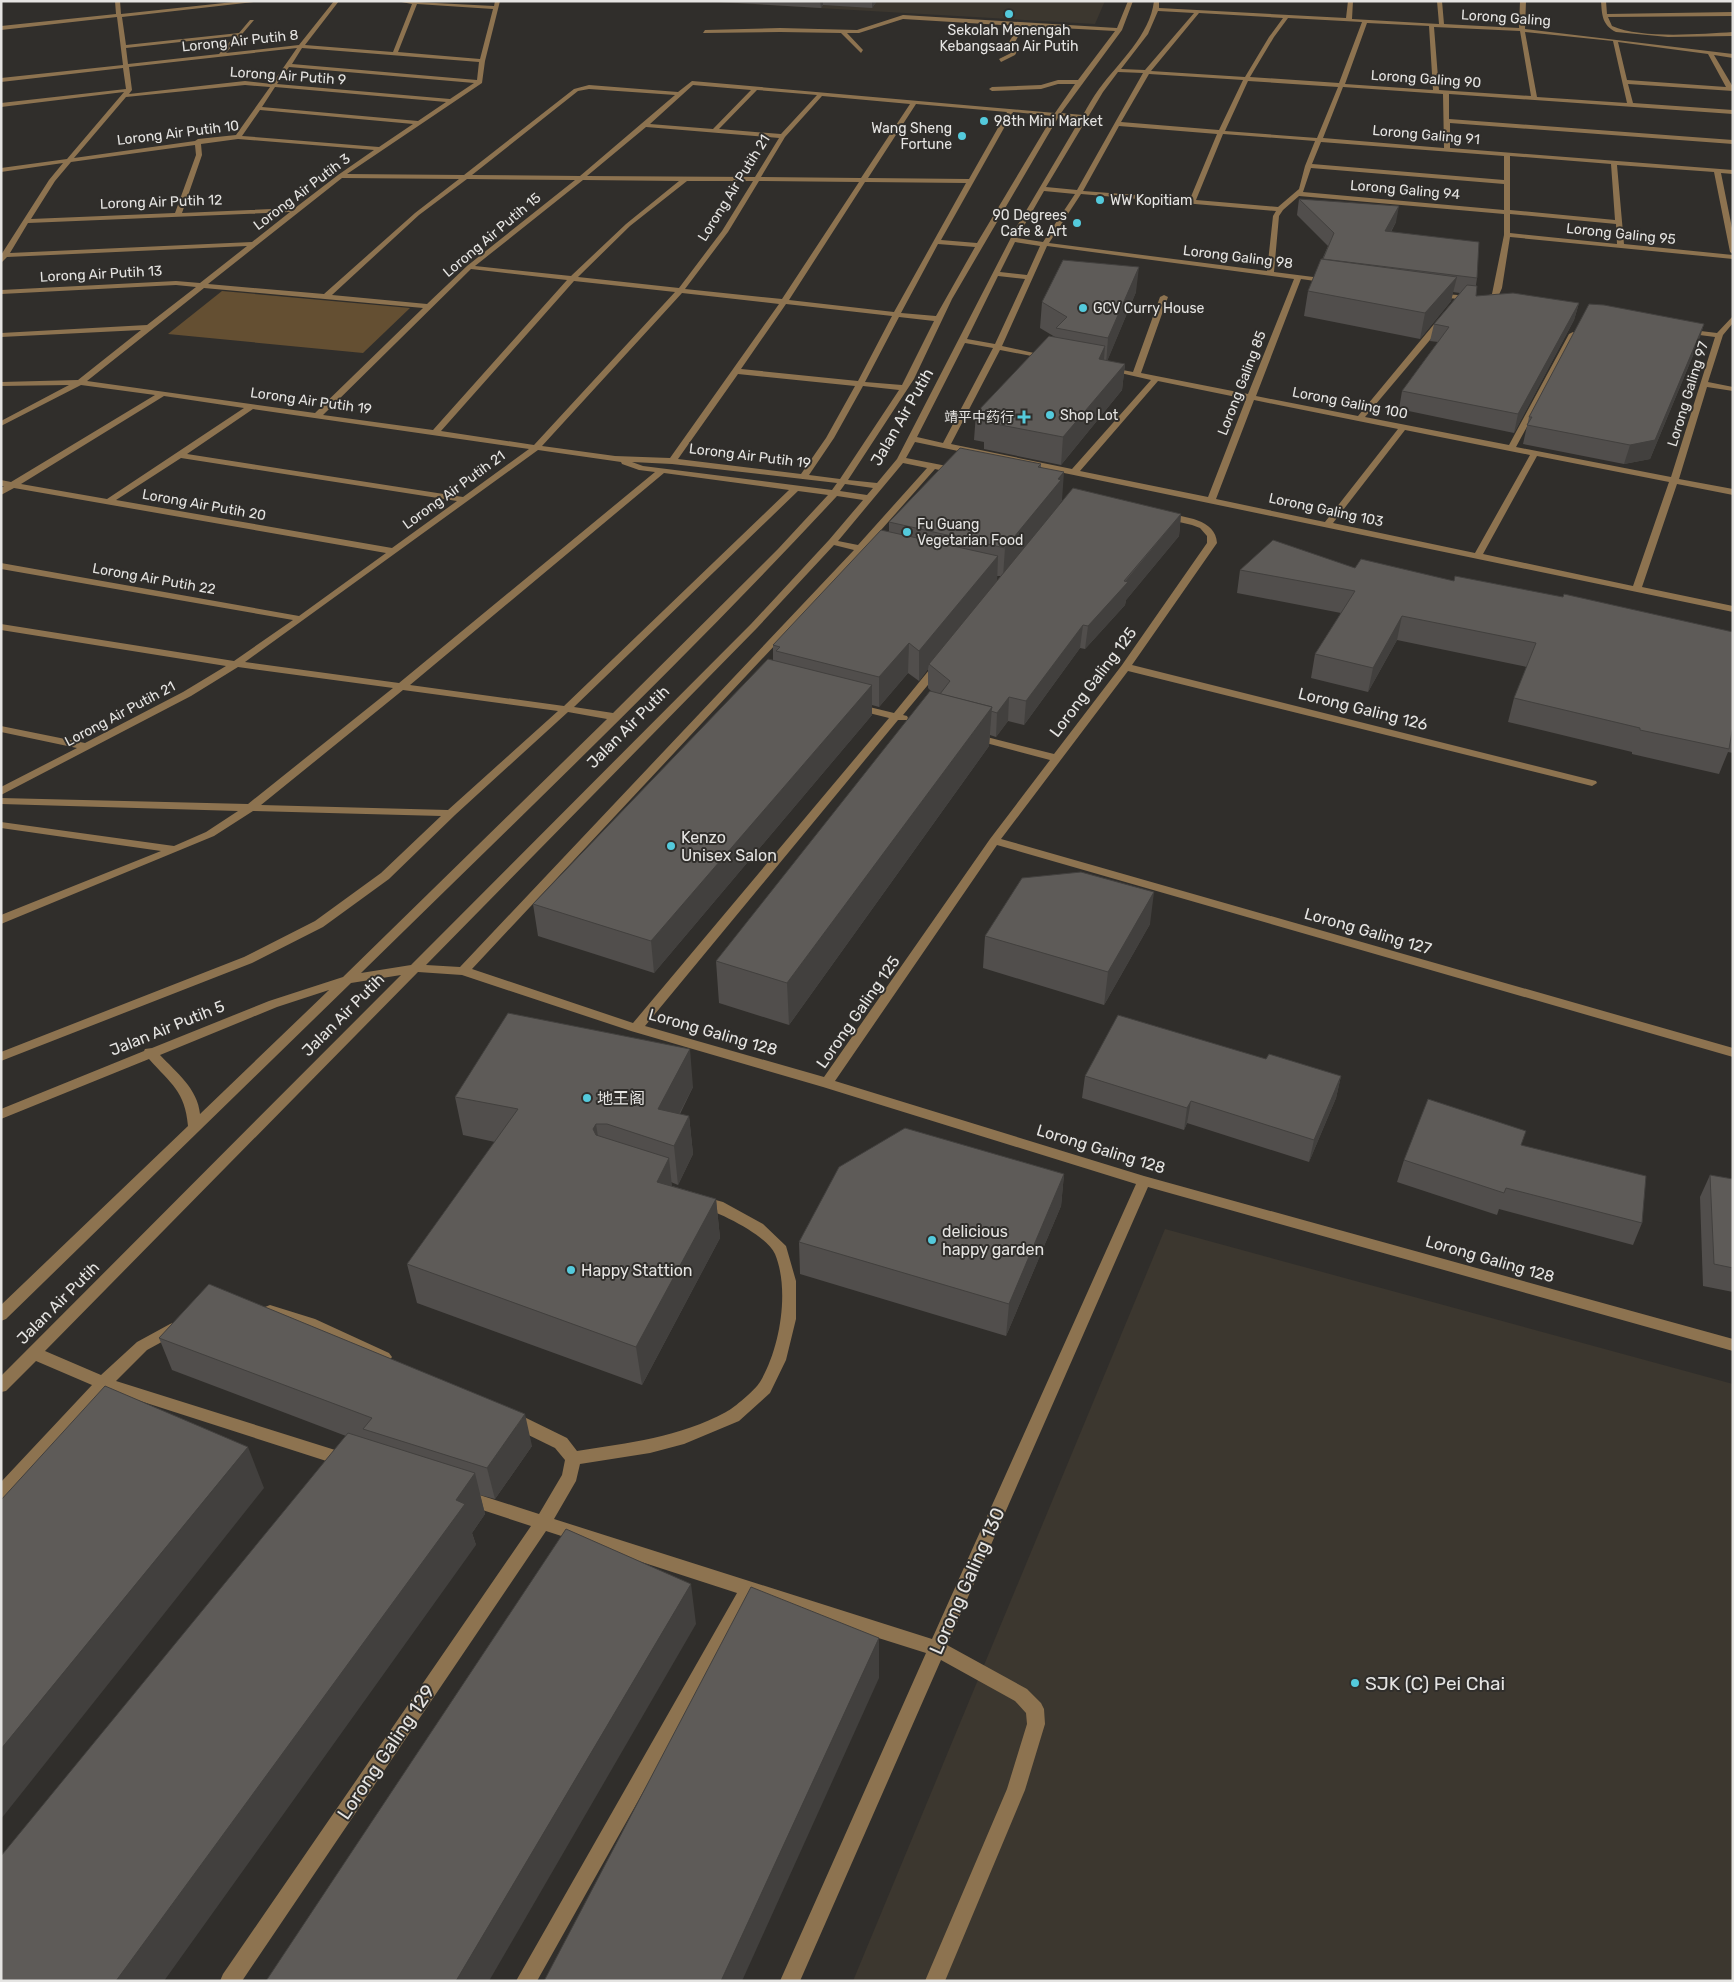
<svg xmlns="http://www.w3.org/2000/svg" width="1734" height="1982" font-family="Rubik,'Noto Sans SC',sans-serif">
	<style>
		.built { fill: #3c372f }
		.green { fill: #644f32 }
		.lines { fill: none; stroke-linecap: round; stroke-linejoin: round }
		.minor { fill: #8d7350; fill-rule: evenodd }
		.wall { fill: #514e4c; fill-rule: evenodd }
		.shaded-wall { fill: #42403e }
		.building { fill: #5e5b58; stroke: #42403e }
		.poi-dot { fill: #54cadc; stroke: #302e2b; stroke-width: 2 }
		.labels { text-anchor: middle; dominant-baseline: central; stroke-width: 4; stroke-linejoin: round; paint-order: stroke }
		.far-street-label { font-size: 14px; fill: #e5e4e2; stroke: #302e2b }
		.far-poi-label { font-size: 14px; fill: #e5e4e2; stroke: #302e2b; text-anchor: start }
		.street-label { font-size: 16px; fill: #e5e4e2; stroke: #302e2b }
		.poi-label { font-size: 16px; fill: #e5e4e2; stroke: #302e2b; text-anchor: start }
		.near-street-label { font-size: 19px; fill: #e5e4e2; stroke: #302e2b }
		.near-poi-label { font-size: 19px; fill: #e5e4e2; stroke: #302e2b; text-anchor: start }
	</style>
	<rect width="100%" height="100%" fill="#302e2b"/>
	<!-- built -->
	<g class="built">
		<polygon points="695,1 1105,1 1095,24"/>
		<polygon points="1165,1229 1733,1384 1733,1981 853,1981"/>
	</g>
	<!-- green -->
	<polygon class="green" points="222,291 410,308 363,353 168,334"/>
	<g class="lines">
		<!-- minor -->
		<g class="minor">
			<path d="M115,1H120L121,14L243,1H262L122,17L126,45L239,33L250,20H254L226,53L299,45L334,1H339L305,45L393,52L412,4L396,1L494,6L495,1H500L485,61L482,83L347,174L464,175L574,89L589,85L678,92L692,81L1055,113L1075,84H1058L1041,89L992,91L989,89L992,87L1041,85L1058,80H1078L1115,31L1024,26L1015,42L1018,50L1015,55L1001,62L999,59L1011,53L1012,50L1009,42L1019,26L903,19L859,33H847L863,50L861,53L841,33L780,32L703,33L705,30L780,28L857,30L903,15L1117,28L1128,1H1133L1122,30L1061,113L1083,115C1088,106 1093,97 1099,89C1119,62 1150,35 1154,1H1159V8L1346,18L1348,1H1353L1352,19L1439,24L1437,1H1442L1444,24L1519,28L1520,1H1526L1525,29L1733,54V58L1714,55L1733,87V91L1628,84L1633,103L1733,110V114L1449,94V119L1733,140V144L1450,123V148L1733,170V174L1721,173L1733,233V254L1730,252L1714,172L1617,165L1624,244L1733,255V259L1510,237L1502,288L1498,297L1484,301L1435,297L1431,295L1432,293L1483,297L1492,294L1504,235V214L1299,196L1283,210L1279,216L1274,272L1329,279L1333,281L1329,283L1301,279L1256,396L1358,416L1440,317H1446V321L1365,417L1509,445L1569,334L1573,332L1577,334L1516,447L1671,477L1715,337L1684,333L1680,331L1684,329L1717,333L1733,316V323L1723,335L1708,382L1733,387V391L1707,387L1679,479L1733,489V495L1677,484L1642,587L1733,606V612L915,442L906,458L957,468L961,471L957,474L935,469L866,547L871,550L869,552H862L472,969L633,1023L889,718L853,709L852,707L853,705L857,704L894,713L934,664H942V668L903,715L907,716L908,718L907,720H898L645,1026L824,1077L990,839L1050,760L971,739L970,737L971,735L975,734L1054,754L1122,665L1207,543V536L1200,528L1192,525L1162,518V514L1165,513C1184,517 1216,519 1217,543L1132,665L1596,781L1597,783L1592,786L1128,671L1001,839L1733,1048V1057L997,845L835,1081L1144,1176L1733,1339V1351L1148,1187L947,1645L1027,1689L1041,1703L1044,1709L1045,1724L1025,1790L945,1981H925L1007,1789L1027,1724L1026,1713L1015,1701L941,1660L800,1981H780L926,1653L752,1598L537,1981H516L737,1593L546,1531L242,1981H220L223,1974L531,1526L461,1503L459,1498L461,1493L467,1491L539,1514L562,1475L565,1460L555,1448L508,1425L506,1420L508,1415L514,1413L520,1415L567,1438L577,1451C628,1443 680,1437 726,1412C734,1408 755,1390 760,1382C780,1349 790,1290 775,1254C766,1234 716,1211 696,1205L694,1201L696,1197L701,1196L723,1202L763,1224L786,1246L796,1281V1319L786,1360L770,1393L739,1421L684,1444L650,1453L580,1464L576,1481L554,1519L932,1639L1136,1184L823,1087L631,1031L462,975L418,972L45,1351L101,1375L137,1342L170,1324L175,1322L180,1324L183,1328L180,1332L147,1350L116,1381L351,1455L353,1460L351,1465L345,1467L106,1390L7,1499L1,1501V1482L92,1385L36,1361L6,1391L1,1392V1376L401,975L351,983L6,1319L1,1321V1305L188,1126C185,1091 171,1084 149,1059L1,1119V1109L144,1051L145,1049L152,1048L269,1001L343,977L607,719L568,712L455,815L389,879L323,927L252,963L1,1061V1052L244,957L315,921L381,873L441,816L253,811L214,836L1,924V915L161,851L1,828V822L174,846L206,832L238,811L1,804V798L248,804L393,688L238,667L191,696L1,795V787L77,748L1,732V726L85,743L183,692L226,666L1,630V624L234,661L293,620L1,569V563L299,616L386,553L14,488L1,495V488L4,486H1V480L11,482L155,395L81,385L1,426V421L69,385L1,386V382L78,380L141,330L1,337V333L147,325L196,287L176,285L1,294V290L176,281L200,283L247,246L7,257L1,263V255L49,180L63,163L1,172V168L67,159L124,92L1,107V103L126,89L123,68L1,82V78L123,65L117,17L1,30V26L116,14ZM417,4L493,9L480,59L398,52ZM1158,11L1194,13L1145,70L1121,69L1148,34ZM1199,13L1283,18L1269,37L1245,77L1151,71ZM1288,18L1362,22L1339,83L1250,77L1274,37ZM1367,23L1429,26L1433,90L1345,84ZM1434,27L1520,31L1531,96L1439,90ZM1525,32L1613,41L1627,103L1537,97ZM235,36L219,54L128,64L126,48ZM1618,42L1708,54L1726,87L1627,80ZM297,48L272,84L245,81L129,94L132,90L129,67ZM302,48L479,62L477,80L292,64ZM289,67L474,83L450,99L277,84ZM1118,72L1143,73L1077,190L1046,187L1103,92ZM1149,74L1243,80L1219,130L1121,122ZM1248,81L1338,87L1317,138L1225,131ZM245,85L270,87L236,135L198,139L195,141L74,158L126,97ZM693,85L751,90L713,129L650,124ZM275,87L446,102L418,121L262,107ZM1343,87L1443,94L1444,148L1323,138ZM589,89L675,95L580,176L472,175L578,91ZM757,90L817,95L781,134L719,129ZM822,96L910,104L861,178L761,177L785,137ZM916,104L1007,112L969,179L868,178ZM260,110L413,124L379,147L242,136ZM1013,112L1053,116L977,243L941,240ZM1059,116L1081,118L1017,226L897,459L877,483L848,480L914,379L952,299ZM1119,126L1217,134L1190,199L1083,191ZM646,127L779,138L755,177L587,176ZM1223,134L1315,141L1305,166L1299,189L1278,207L1196,200ZM238,139L374,150L338,175L295,208L182,213L202,155L201,144ZM1321,142L1504,156V180L1312,164ZM195,145L196,155L175,213L31,219L55,181L71,162ZM1510,156L1611,164L1615,220L1510,210ZM1311,168L1504,184V210L1303,192ZM342,178L459,179L415,213L324,294L208,284ZM467,179L575,180L467,266L427,304L332,295L419,215ZM583,180L679,181L626,224L571,276L475,266ZM687,181H753L722,231L679,288L578,277L630,226ZM759,181L859,182L782,299L685,289L728,232ZM865,182L966,183L894,312L789,300ZM1044,191L1075,194L1043,242L1017,238ZM1081,194L1276,211L1273,216L1267,271L1049,243ZM290,212L252,242L10,253L28,223ZM1510,214L1616,224L1617,244L1510,233ZM1015,242L1040,246L1027,275L1000,272ZM938,244L975,247L936,316L901,313ZM1047,246L1294,279L1248,394L1141,373L1168,297L1164,295L1160,297L1133,372L1107,367L1103,369L1151,380L1072,469L951,444L1000,350L1048,359L1052,357L1002,346ZM471,269L567,280L433,430L323,415ZM998,276L1025,279L995,344L967,339ZM574,281L675,292L534,445L441,431ZM204,288L423,308L315,413L87,381ZM682,293L779,304L670,458L615,456L542,446ZM786,304L892,316L858,381L741,369ZM899,317L934,321L902,385L865,382ZM965,343L993,348L943,443L917,437ZM738,374L855,386L826,438L801,474L678,459ZM1158,381L1246,399L1208,497L1080,471ZM863,386L899,390L840,479L809,475L834,438ZM164,396L244,408L107,499L21,484ZM1254,400L1398,429L1325,522L1216,499ZM253,409L529,449L463,497L187,454ZM1405,430L1530,455L1475,553L1333,523ZM538,450L621,462L622,464L639,470L655,472L399,683L245,662ZM1537,456L1669,482L1633,586L1483,554ZM181,458L457,501L392,548L116,500ZM632,462L672,464L837,483L832,490L643,466ZM903,463L927,468L858,545L838,541ZM664,473L789,490L564,706L410,685ZM845,484L873,488L867,495L840,491ZM798,491L828,495L778,549L613,713L574,707ZM837,496L863,500L829,540L751,624L411,965L361,973C521,816 684,661 837,496ZM834,545L854,550L460,967L426,965L757,628ZM403,690L558,711L448,810L261,805ZM329,990L200,1114C198,1089 176,1072 160,1055L277,1007Z"/>
			<path d="M1601,1H1606L1607,14L1733,12V16L1608,17L1612,26C1641,39 1700,34 1733,32V36L1668,37L1616,32C1602,25 1602,15 1601,1Z"/>
			<polygon points="270,1305 315,1319 389,1353 392,1357 389,1361 384,1363 306,1328 265,1315 263,1311 265,1307"/>
		</g>
	</g>
	<!-- wall -->
	<g class="wall">
		<polygon points="703,1 877,1 872,8 823,5 821,8"/>
		<polygon points="1299,199 1396,222 1391,232 1477,278 1476,285 1476,296 1579,303 1574,320 1514,433 1399,409 1402,391 1438,342 1430,341 1434,324 1460,293 1453,292 1451,301 1420,339 1304,316 1308,291 1328,246 1297,215"/>
		<polygon points="1136,292 1107,361 1125,364 1122,390 1061,465 984,449 984,442 974,440 976,413 1055,337 1040,328 1042,302"/>
		<polygon points="1699,341 1650,459 1624,464 1523,444 1529,417"/>
		<path d="M1041,464V467L1062,500L1060,503L1059,505L1181,514L1179,536L1126,600L1125,605L1085,649L1080,648L1024,725L1008,721L996,737L990,735L989,746L789,1025L719,1003L716,961L932,692L928,688V669L919,681L908,673L879,707L872,705V715L654,973L538,936L533,904L773,660V645L889,531V522ZM997,576H1001L997,581Z"/>
		<polygon points="1355,568 1454,581 1733,632 1733,753 1728,752 1719,774 1632,754 1632,752 1508,722 1514,698 1527,667 1397,640 1368,692 1311,678 1315,654 1341,613 1237,593 1240,570"/>
		<polygon points="1150,924 1104,1005 983,968 985,936"/>
		<polygon points="1266,1059 1341,1076 1336,1098 1309,1162 1187,1123 1184,1130 1082,1098 1085,1076"/>
		<polygon points="693,1087 680,1114 689,1116 693,1154 678,1185 671,1182 672,1186 716,1199 720,1238 642,1385 417,1303 407,1264 495,1142 463,1135 455,1097"/>
		<polygon points="1521,1145 1642,1223 1633,1245 1499,1209 1497,1215 1397,1182 1404,1160"/>
		<polygon points="1064,1174 1061,1206 1006,1336 800,1274 799,1242"/>
		<polygon points="1710,1175 1733,1179 1733,1292 1703,1286 1700,1197"/>
		<polygon points="159,1338 532,1446 495,1499 480,1495 485,1514 472,1533 476,1545 346,1436 172,1370"/>
	</g>
	<!-- shaded-wall -->
	<g class="shaded-wall">
		<polygon points="820,1 823,1 823,5 821,8"/>
		<polygon points="872,1 877,1 872,8"/>
		<polygon points="1399,206 1396,222 1382,247 1385,231"/>
		<polygon points="1139,267 1136,292 1106,364 1108,338"/>
		<polygon points="1457,277 1451,301 1420,339 1425,313"/>
		<polygon points="1579,303 1574,320 1514,433 1518,414"/>
		<polygon points="1704,324 1699,341 1650,459 1624,464 1630,445"/>
		<polygon points="1105,346 1103,372 1099,359"/>
		<polygon points="1125,364 1122,390 1061,465 1063,437"/>
		<polygon points="1064,472 1062,500 1060,503 1059,508 1003,577 1005,548"/>
		<polygon points="1181,514 1179,536 1126,600 1125,605 1085,649 1088,626"/>
		<polygon points="998,556 997,585 929,664 928,669 919,681 919,651"/>
		<polygon points="1402,616 1397,640 1368,692 1373,668"/>
		<polygon points="1083,625 1080,648 1024,725 1026,701"/>
		<polygon points="909,643 908,673 879,707 879,677"/>
		<polygon points="872,685 872,715 654,973 651,941"/>
		<polygon points="1009,697 1008,721 996,737 997,713"/>
		<polygon points="992,707 989,746 789,1025 787,983"/>
		<polygon points="1154,892 1150,924 1104,1005 1108,972"/>
		<polygon points="690,1049 693,1087 664,1143 658,1109"/>
		<polygon points="1341,1076 1336,1098 1309,1162 1314,1140"/>
		<polygon points="1191,1101 1187,1123 1184,1130 1187,1108"/>
		<polygon points="689,1116 693,1154 678,1185 674,1146"/>
		<polygon points="596,1124 602,1162 593,1129"/>
		<polygon points="669,1158 673,1196 657,1182"/>
		<polygon points="1064,1174 1061,1206 1006,1336 1009,1304"/>
		<polygon points="716,1199 720,1238 642,1385 636,1347"/>
		<polygon points="525,1414 532,1446 495,1499 487,1468"/>
		<polygon points="248,1447 264,1488 1,1819 1,1749"/>
		<polygon points="475,1473 485,1514 472,1533 476,1545 164,1981 116,1981"/>
		<polygon points="691,1584 696,1624 489,1981 456,1981"/>
		<polygon points="879,1638 879,1678 742,1981 721,1981"/>
	</g>
	<!-- building -->
	<g class="building">
		<polygon points="1299,199 1399,206 1385,231 1479,242 1477,278 1323,259 1334,233"/>
		<polygon points="1321,259 1457,277 1425,313 1308,291"/>
		<polygon points="1063,260 1139,267 1108,338 1056,328 1067,317 1042,302"/>
		<polygon points="1467,285 1477,286 1476,296 1513,293 1579,303 1518,414 1402,391 1449,327 1434,324"/>
		<polygon points="1589,304 1604,305 1704,324 1655,440 1630,445 1527,425 1532,417 1529,417"/>
		<polygon points="1049,336 1105,346 1099,359 1125,364 1063,437 985,422 991,416 976,413"/>
		<polygon points="960,448 1041,464 1038,467 1064,472 1058,479 1061,480 1005,548 889,522"/>
		<polygon points="1073,488 1181,514 1124,581 1128,582 1088,626 1083,625 1026,701 1009,697 997,713 991,711 992,707 940,694 950,681 929,664"/>
		<polygon points="881,530 998,556 919,651 909,643 879,677 776,651 780,647 773,645"/>
		<polygon points="1273,540 1355,568 1361,559 1454,581 1455,576 1563,597 1564,594 1733,632 1733,726 1729,749 1640,730 1640,728 1514,698 1536,643 1402,616 1373,668 1315,654 1355,591 1240,570"/>
		<polygon points="768,659 872,685 651,941 533,904"/>
		<polygon points="930,691 992,707 787,983 716,961"/>
		<polygon points="1081,872 1154,892 1108,972 985,936 1022,878"/>
		<polygon points="508,1013 690,1049 658,1109 689,1116 674,1146 607,1124 596,1124 593,1129 596,1135 669,1158 657,1182 716,1199 636,1347 407,1264 518,1109 455,1097"/>
		<polygon points="1118,1015 1266,1059 1269,1054 1341,1076 1314,1140 1191,1101 1187,1108 1085,1076"/>
		<polygon points="1428,1099 1526,1131 1521,1145 1646,1176 1642,1223 1506,1188 1504,1193 1404,1160"/>
		<polygon points="905,1128 1064,1174 1009,1304 799,1242 839,1167"/>
		<polygon points="1710,1175 1733,1179 1733,1268 1714,1264"/>
		<polygon points="209,1284 525,1414 487,1468 363,1429 372,1418 159,1338"/>
		<polygon points="105,1386 248,1447 1,1749 1,1500"/>
		<polygon points="348,1433 475,1473 456,1500 465,1504 116,1981 1,1981 1,1856"/>
		<polygon points="566,1529 691,1584 456,1981 266,1981"/>
		<polygon points="751,1587 879,1638 721,1981 544,1981"/>
	</g>
	<!-- markers -->
	<g class="poi-dot">
		<circle cx="1009" cy="14" r="5"/>
		<circle cx="984" cy="121" r="5"/>
		<circle cx="962" cy="136" r="5"/>
		<circle cx="1100" cy="200" r="5"/>
		<circle cx="1077" cy="223" r="5"/>
		<circle cx="1083" cy="308" r="5"/>
		<circle cx="1050" cy="415" r="5"/>
		<path d="M1021.5 409.5h5v5h5v5h-5v5h-5v-5h-5v-5h5z"/>
		<circle cx="907" cy="532" r="5"/>
		<circle cx="671" cy="846" r="5"/>
		<circle cx="587" cy="1098" r="5"/>
		<circle cx="932" cy="1240" r="5"/>
		<circle cx="571" cy="1270" r="5"/>
		<circle cx="1355" cy="1683" r="5"/>
	</g>
	<g class="labels">
		<!-- far-street labels -->
		<g class="far-street-label">
			<text transform="translate(1506 18) rotate(4)">Lorong Galing</text>
			<text transform="translate(240 41) rotate(-6)">Lorong Air Putih 8</text>
			<text transform="translate(288 76) rotate(4)">Lorong Air Putih 9</text>
			<text transform="translate(1426 79) rotate(4)">Lorong Galing 90</text>
			<text transform="translate(178 133) rotate(-7)">Lorong Air Putih 10</text>
			<text transform="translate(1426 135) rotate(5)">Lorong Galing 91</text>
			<text transform="translate(734 188) rotate(-58)">Lorong Air Putih 21</text>
			<text transform="translate(1405 190) rotate(5)">Lorong Galing 94</text>
			<text transform="translate(302 192) rotate(-37)">Lorong Air Putih 3</text>
			<text transform="translate(161 202) rotate(-2)">Lorong Air Putih 12</text>
			<text transform="translate(1621 234) rotate(6)">Lorong Galing 95</text>
			<text transform="translate(492 235) rotate(-40)">Lorong Air Putih 15</text>
			<text transform="translate(1238 257) rotate(7)">Lorong Galing 98</text>
			<text transform="translate(101 274) rotate(-3)">Lorong Air Putih 13</text>
			<text transform="translate(1242 383) rotate(-69)">Lorong Galing 85</text>
			<text transform="translate(1688 394) rotate(-73)">Lorong Galing 97</text>
			<text transform="translate(311 401) rotate(8)">Lorong Air Putih 19</text>
			<text transform="translate(1350 403) rotate(11)">Lorong Galing 100</text>
			<text transform="translate(750 456) rotate(7)">Lorong Air Putih 19</text>
			<text transform="translate(454 490) rotate(-36)">Lorong Air Putih 21</text>
			<text transform="translate(204 505) rotate(10)">Lorong Air Putih 20</text>
			<text transform="translate(1326 510) rotate(12)">Lorong Galing 103</text>
			<text transform="translate(154 579) rotate(10)">Lorong Air Putih 22</text>
			<text transform="translate(120 714) rotate(-28)">Lorong Air Putih 21</text>
		</g>
		<!-- far-poi labels -->
		<g class="far-poi-label">
			<text x="1009" y="30" text-anchor="middle">Sekolah Menengah<tspan x="1009" dy="16">Kebangsaan Air Putih</tspan></text>
			<text x="994" y="121">98th Mini Market</text>
			<text x="952" y="128" text-anchor="end">Wang Sheng<tspan x="952" dy="16">Fortune</tspan></text>
			<text x="1110" y="200">WW Kopitiam</text>
			<text x="1067" y="215" text-anchor="end">90 Degrees<tspan x="1067" dy="16">Cafe &amp; Art</tspan></text>
			<text x="1093" y="308">GCV Curry House</text>
			<text x="1060" y="415">Shop Lot</text>
			<text x="1014" y="417" text-anchor="end">靖平中药行</text>
			<text x="917" y="524">Fu Guang<tspan x="917" dy="16">Vegetarian Food</tspan></text>
		</g>
		<!-- street labels -->
		<g class="street-label">
			<text transform="translate(902 417) rotate(-60)">Jalan Air Putih</text>
			<text transform="translate(1093 682) rotate(-53)">Lorong Galing 125</text>
			<text transform="translate(1363 709) rotate(14)">Lorong Galing 126</text>
			<text transform="translate(628 727) rotate(-45)">Jalan Air Putih</text>
			<text transform="translate(1368 931) rotate(16)">Lorong Galing 127</text>
			<text transform="translate(858 1012) rotate(-55)">Lorong Galing 125</text>
			<text transform="translate(343 1015) rotate(-45)">Jalan Air Putih</text>
			<text transform="translate(167 1028) rotate(-22)">Jalan Air Putih 5</text>
			<text transform="translate(713 1032) rotate(16)">Lorong Galing 128</text>
			<text transform="translate(1101 1149) rotate(17)">Lorong Galing 128</text>
			<text transform="translate(1490 1259) rotate(16)">Lorong Galing 128</text>
			<text transform="translate(58 1303) rotate(-45)">Jalan Air Putih</text>
		</g>
		<!-- poi labels -->
		<g class="poi-label">
			<text x="681" y="837">Kenzo<tspan x="681" dy="18">Unisex Salon</tspan></text>
			<text x="597" y="1098">地王阁</text>
			<text x="942" y="1231">delicious<tspan x="942" dy="18">happy garden</tspan></text>
			<text x="581" y="1270">Happy Stattion</text>
		</g>
		<!-- near-street labels -->
		<g class="near-street-label">
			<text transform="translate(967 1581) rotate(-66)">Lorong Galing 130</text>
			<text transform="translate(386 1752) rotate(-56)">Lorong Galing 129</text>
		</g>
		<!-- near-poi labels -->
		<g class="near-poi-label">
			<text x="1365" y="1683">SJK (C) Pei Chai</text>
		</g>
	</g>
	<!-- border -->
	<rect width="1734" height="1982" fill="none" stroke="#e5e4e2" stroke-width="5"/>
</svg>
